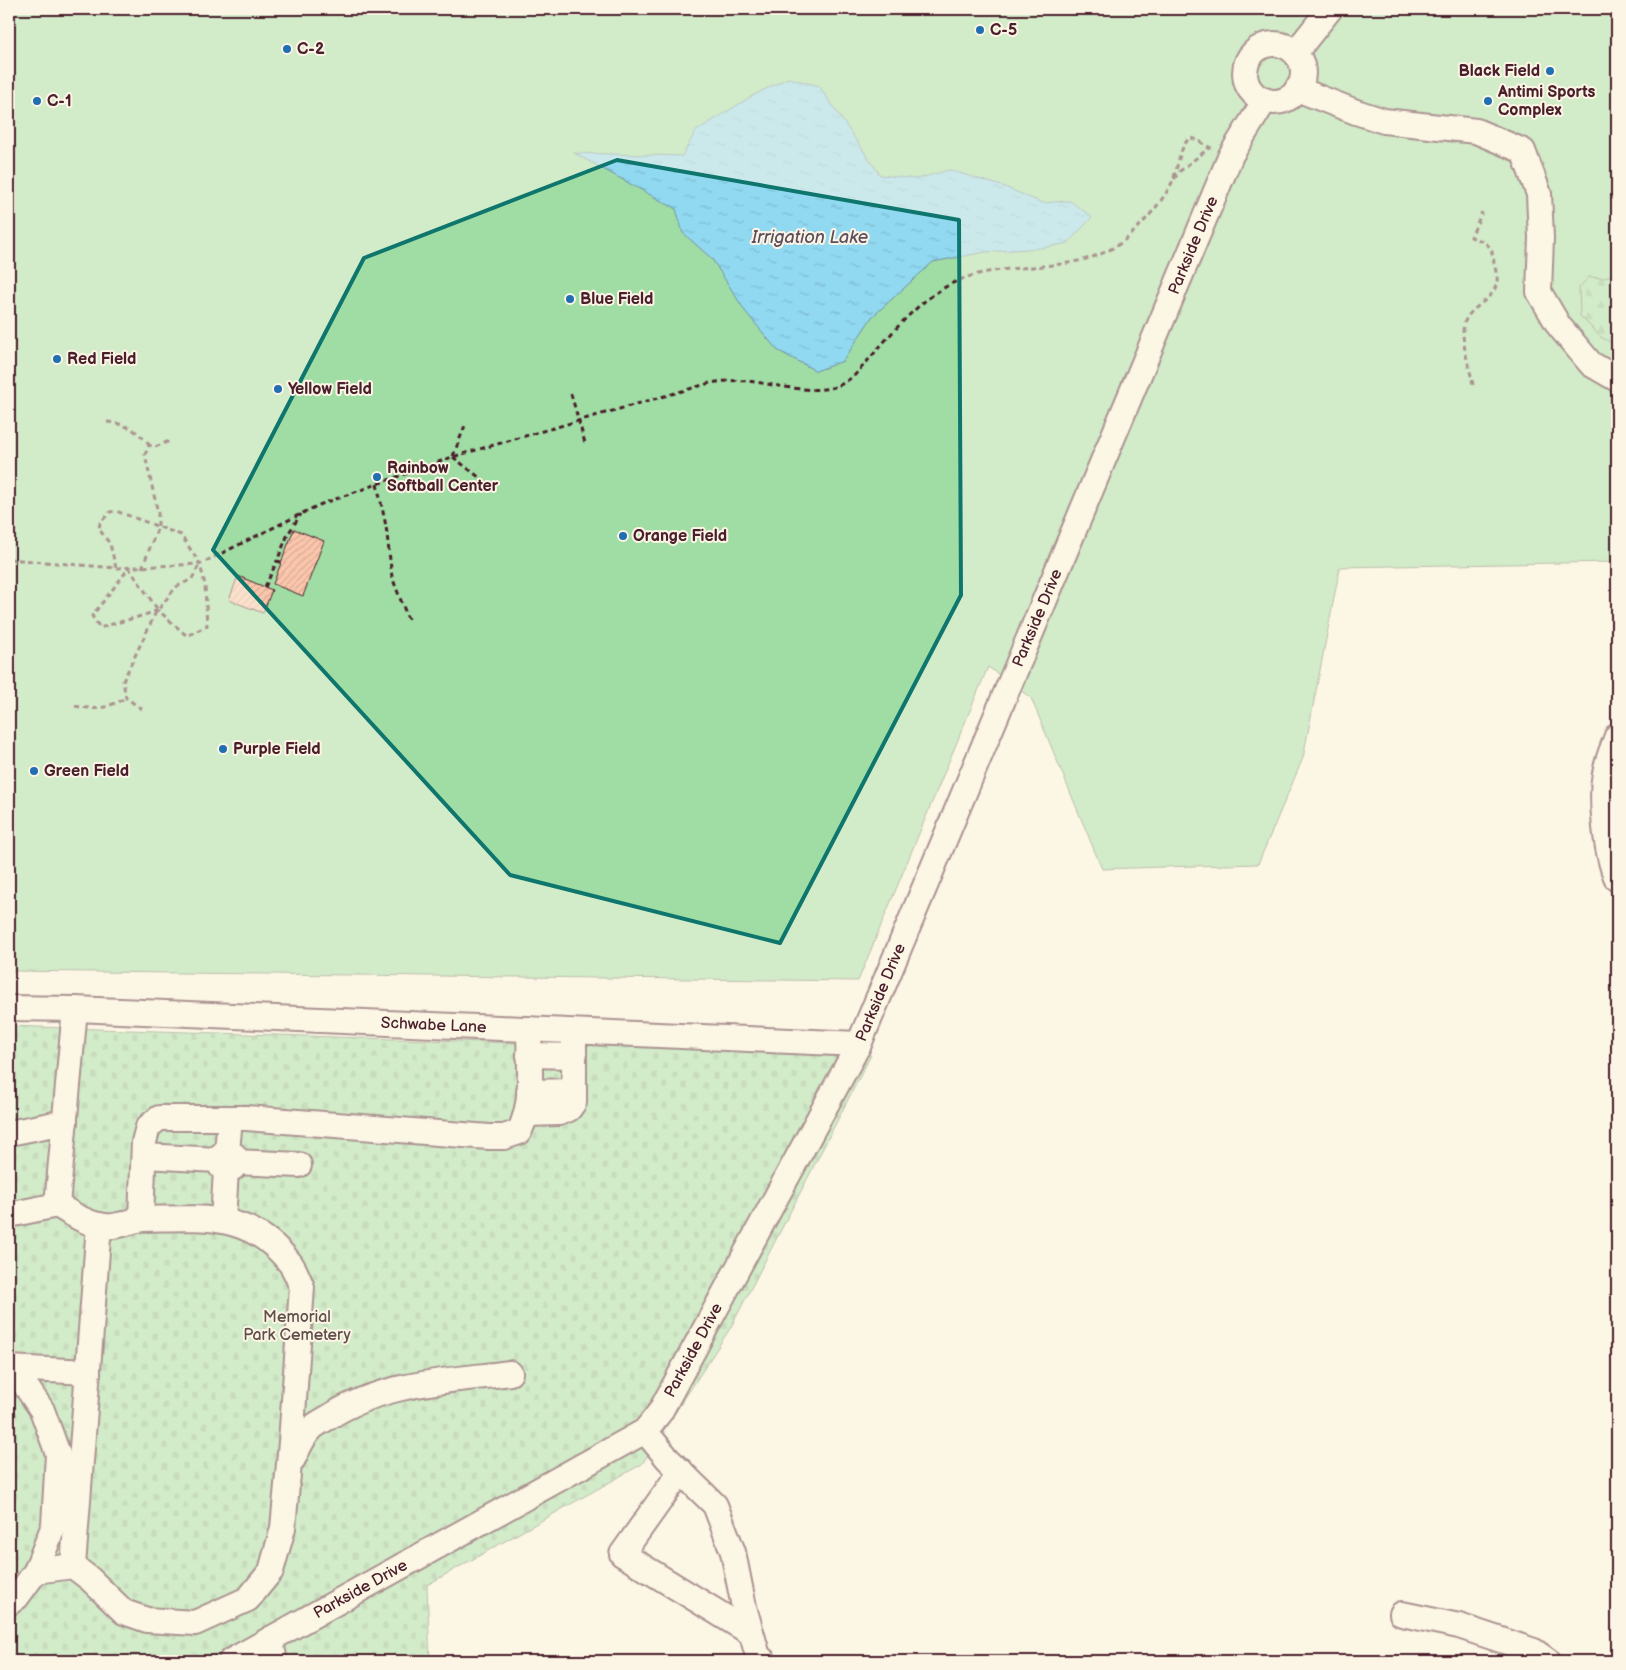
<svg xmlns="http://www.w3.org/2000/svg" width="1626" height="1670" font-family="'Balsamiq Sans',sans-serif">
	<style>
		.green { fill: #9fdda4; stroke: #747e68 }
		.forest { fill: url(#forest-firs); stroke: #747e68 }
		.cemetery { fill: url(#cemetery-stones); stroke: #747e68 }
		.water { fill: url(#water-ripples); stroke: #748fa2 }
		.building { fill: url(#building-hatch); stroke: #4a1f2b }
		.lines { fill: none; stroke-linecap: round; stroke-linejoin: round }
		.minor-casing { stroke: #4a1f2b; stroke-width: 28 }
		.path { stroke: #4a1f2b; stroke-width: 3; stroke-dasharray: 5 4; stroke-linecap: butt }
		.minor { stroke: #fcf5e5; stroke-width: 24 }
		.marked { fill: none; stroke: #0f766e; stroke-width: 4; stroke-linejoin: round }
		.poi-dot { fill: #1f6fb2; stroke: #fcf5e5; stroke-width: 2 }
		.labels { text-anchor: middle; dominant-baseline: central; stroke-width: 4; stroke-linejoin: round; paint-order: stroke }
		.poi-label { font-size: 16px; font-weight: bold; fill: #4a1f2b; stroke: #fcf5e5; text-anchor: start }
		.street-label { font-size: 16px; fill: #4a1f2b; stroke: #fcf5e5 }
		.park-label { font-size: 16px; fill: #5f4e49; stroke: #fcf5e5 }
		.water-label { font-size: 18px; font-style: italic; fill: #5c4e5c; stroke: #fcf5e5 }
	</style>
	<defs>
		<pattern id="forest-firs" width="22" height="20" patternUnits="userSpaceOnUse" patternTransform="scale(1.25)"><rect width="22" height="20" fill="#9fdda4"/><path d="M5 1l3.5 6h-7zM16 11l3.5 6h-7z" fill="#8abd8d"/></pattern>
		<pattern id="cemetery-stones" width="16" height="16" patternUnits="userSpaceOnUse" patternTransform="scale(1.25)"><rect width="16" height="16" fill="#9fdda4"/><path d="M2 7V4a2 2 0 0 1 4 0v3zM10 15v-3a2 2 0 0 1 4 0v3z" fill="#8abd8d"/></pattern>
		<pattern id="water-ripples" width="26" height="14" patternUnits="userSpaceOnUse" patternTransform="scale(1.25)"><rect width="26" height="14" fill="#90d9f1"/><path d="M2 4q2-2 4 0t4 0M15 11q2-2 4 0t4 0" fill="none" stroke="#7ebacf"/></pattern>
		<pattern id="building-hatch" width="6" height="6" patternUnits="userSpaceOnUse" patternTransform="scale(1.25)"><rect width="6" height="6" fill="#fbc7ac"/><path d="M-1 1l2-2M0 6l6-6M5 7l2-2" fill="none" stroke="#d9aa94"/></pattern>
	</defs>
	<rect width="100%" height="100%" fill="#fcf5e5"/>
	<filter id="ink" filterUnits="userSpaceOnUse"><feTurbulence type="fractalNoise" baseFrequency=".02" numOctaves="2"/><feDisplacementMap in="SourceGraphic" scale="10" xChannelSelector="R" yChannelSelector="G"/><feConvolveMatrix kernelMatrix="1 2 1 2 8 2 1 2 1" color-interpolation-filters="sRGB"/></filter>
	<g filter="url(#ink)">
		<!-- green -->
		<polygon class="green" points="9,9 1617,9 1617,562 1340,567 1303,758 1258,864 1102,869 1031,698 988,667 858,981 9,971"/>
		<!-- forest -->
		<polygon class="forest" points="1617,272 1617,346 1601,337 1580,316 1579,288 1589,277 1604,278"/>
		<!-- cemetery -->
		<polygon class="cemetery" points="9,1026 871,1055 731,1327 642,1464 427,1585 430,1661 9,1661"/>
		<!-- water -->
		<polygon class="water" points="788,78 819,86 880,175 917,179 949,170 1005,187 1042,203 1070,201 1092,217 1068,243 1041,248 985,252 933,262 872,317 843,361 816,371 777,350 745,311 712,259 683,233 676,209 574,153 682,156 696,131 752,96"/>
		<!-- building -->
		<g class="building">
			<polygon points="294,529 324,541 303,596 273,584"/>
			<polygon points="238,576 272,590 263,613 229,600"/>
		</g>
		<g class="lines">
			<defs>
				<g id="minor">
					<circle cx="1274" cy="73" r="29"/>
					<polyline points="1295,53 1330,9"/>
					<polyline points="1297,89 1356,112 1384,121 1476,131 1523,151 1539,194 1541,238 1539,292 1559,326 1591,364 1617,379"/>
					<path d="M1617,736C1613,747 1608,758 1606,769C1599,796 1606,854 1617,879"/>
					<path id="s1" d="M9,1008L75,1009L859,1044"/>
					<polyline points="529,1055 574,1056"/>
					<polyline points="529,1092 574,1091"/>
					<polyline points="527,1114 559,1113 569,1109 574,1102 574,1032"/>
					<polyline points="9,1133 65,1122"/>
					<polyline points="227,1152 221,1155 218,1160 221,1167 226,1170 233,1168 235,1162 234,1155 227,1152 230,1118"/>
					<polyline points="144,1156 218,1160"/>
					<polyline points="235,1162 299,1165"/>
					<polyline points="9,1215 57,1205"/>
					<path d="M141,1219L144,1142L148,1127L159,1118H246L489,1137H504L519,1132C535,1101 529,1063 529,1029"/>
					<polyline points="223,1221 226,1170"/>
					<polyline points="9,1368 23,1382 42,1410 58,1454 54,1525 36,1571 17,1597 9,1603"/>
					<polyline points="9,1368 88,1372"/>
					<polyline points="645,1431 668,1459 715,1505 733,1552 744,1607 758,1656 764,1661"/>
					<path d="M293,1459C298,1449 302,1438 310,1430C315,1424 323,1421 329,1417C383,1382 449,1381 510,1373"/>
					<polyline points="681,1471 622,1554 751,1633"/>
					<polyline points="73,1566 99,1225"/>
					<path d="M36,1571L73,1566L90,1579L124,1612L147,1620L195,1623L248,1599L271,1571L283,1528L291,1442L302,1287C298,1279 295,1269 290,1263C250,1211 201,1218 143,1219C131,1220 118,1228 106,1226C88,1225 72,1214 57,1205L75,1009"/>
					<polyline points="1402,1614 1459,1626 1534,1651 1548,1661"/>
					<polyline points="270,1639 275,1661"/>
					<path id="s2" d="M231,1661L645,1431L660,1412L859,1044L1231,155L1265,100"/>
				</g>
			</defs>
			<!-- minor casing -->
			<use href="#minor" class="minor-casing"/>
			<!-- path -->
			<g class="path">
				<polyline points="1174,179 1180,171 1209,148"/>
				<path d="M1473,385C1470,368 1460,340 1464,324C1469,306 1494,301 1497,282C1498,276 1495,269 1494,263C1492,245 1488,243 1471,237L1482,212"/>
				<polyline points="571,394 585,443"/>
				<path d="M107,422C124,423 139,431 149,445"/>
				<polyline points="453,456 466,423"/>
				<polyline points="453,457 484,481"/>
				<polyline points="377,484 386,526 392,577 408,619"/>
				<path d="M9,559L116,568L200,564L319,505L452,457L710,383C723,381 735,380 748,381C773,384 816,396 840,385C844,383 849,379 853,377C886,342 916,297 962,279C1015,259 1079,277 1126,239C1141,226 1166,198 1173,180C1179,163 1178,152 1189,138C1199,138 1204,146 1214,149"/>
				<polyline points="281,562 277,561 288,534 301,514"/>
				<polyline points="116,568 110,544 99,529 100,523 110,512 116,511 181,535 200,564 205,585 207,626 187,636 158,610"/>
				<polyline points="142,568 158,527 158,513 145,455 149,445 155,447 172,440"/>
				<polyline points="265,587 277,561"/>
				<path d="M158,610C139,618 120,621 100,628L92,616L129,568L158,610L176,587L192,579L199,565"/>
				<path d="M75,706C99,711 105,708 126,698"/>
				<polyline points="142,709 126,698 123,681 157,610"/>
			</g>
			<!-- minor -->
			<use href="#minor" class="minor"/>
		</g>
	</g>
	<!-- marked area -->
	<path d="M0 0H1626V1670H0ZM617,160L959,220L961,595L780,943L510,875L213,550L364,258Z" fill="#fcf5e5" fill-opacity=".55" fill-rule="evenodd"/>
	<path class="marked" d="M617,160L959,220L961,595L780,943L510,875L213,550L364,258Z"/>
	<!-- markers -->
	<g class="poi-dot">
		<circle cx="980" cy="30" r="5"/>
		<circle cx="287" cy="49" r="5"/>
		<circle cx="1550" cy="71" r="5"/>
		<circle cx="37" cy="101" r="5"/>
		<circle cx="1488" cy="101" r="5"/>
		<circle cx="570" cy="299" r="5"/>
		<circle cx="57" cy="359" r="5"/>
		<circle cx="278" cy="389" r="5"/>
		<circle cx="377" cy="477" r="5"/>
		<circle cx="623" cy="536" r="5"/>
		<circle cx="223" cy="749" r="5"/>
		<circle cx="34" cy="771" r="5"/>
	</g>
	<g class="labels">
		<!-- poi labels -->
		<g class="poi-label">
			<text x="990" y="30">C-5</text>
			<text x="297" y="49">C-2</text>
			<text x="1540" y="71" text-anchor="end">Black Field</text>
			<text x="1498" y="92">Antimi Sports<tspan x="1498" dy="18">Complex</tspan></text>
			<text x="47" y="101">C-1</text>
			<text x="580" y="299">Blue Field</text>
			<text x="67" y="359">Red Field</text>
			<text x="288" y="389">Yellow Field</text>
			<text x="387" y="468">Rainbow<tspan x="387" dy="18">Softball Center</tspan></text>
			<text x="633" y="536">Orange Field</text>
			<text x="233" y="749">Purple Field</text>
			<text x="44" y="771">Green Field</text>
		</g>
		<!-- street labels -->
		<g class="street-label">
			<text stroke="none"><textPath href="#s2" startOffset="1782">Parkside Drive</textPath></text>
			<text stroke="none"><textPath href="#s2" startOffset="1378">Parkside Drive</textPath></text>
			<text stroke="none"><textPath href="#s2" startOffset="972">Parkside Drive</textPath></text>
			<text stroke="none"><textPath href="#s1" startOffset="425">Schwabe Lane</textPath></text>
			<text stroke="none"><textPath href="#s2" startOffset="568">Parkside Drive</textPath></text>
			<text stroke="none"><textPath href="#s2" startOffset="148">Parkside Drive</textPath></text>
		</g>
		<!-- park labels -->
		<g class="park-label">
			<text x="297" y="1317">Memorial<tspan x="297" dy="18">Park Cemetery</tspan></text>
		</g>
		<!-- water labels -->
		<g class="water-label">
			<text x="810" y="237">Irrigation Lake</text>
		</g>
	</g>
	<!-- margin -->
	<rect width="1626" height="1670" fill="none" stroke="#fcf5e5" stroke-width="30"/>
	<rect x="15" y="15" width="1596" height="1640" fill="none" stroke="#4a1f2b" stroke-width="2" filter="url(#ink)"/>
</svg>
